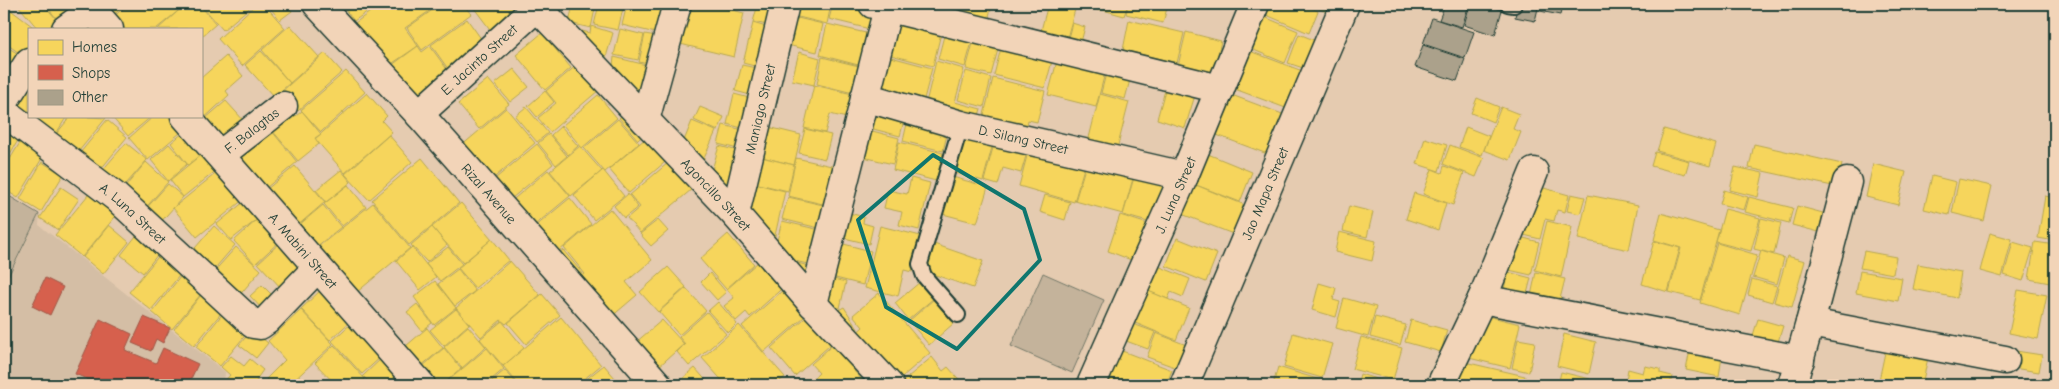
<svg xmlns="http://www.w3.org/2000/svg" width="2059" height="389" font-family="'Comic Neue',sans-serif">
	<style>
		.built { fill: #d4bea5 }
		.green { fill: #c4b39b; stroke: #727868 }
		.homes { fill: #f6d55c; stroke: #b6a750 }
		.shops { fill: #d6604d; stroke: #9f5646 }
		.building { fill: #aba18b; stroke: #1f3d34 }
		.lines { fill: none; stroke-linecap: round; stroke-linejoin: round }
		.service-casing { stroke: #1f3d34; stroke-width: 18 }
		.minor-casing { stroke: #1f3d34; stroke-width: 31 }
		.tertiary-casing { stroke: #1f3d34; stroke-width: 31 }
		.service { stroke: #f2d4b8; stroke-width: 14 }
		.minor { stroke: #f2d4b8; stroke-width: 28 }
		.tertiary { stroke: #f2d4b8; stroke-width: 28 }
		.marked { fill: none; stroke: #0f766e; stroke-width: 4; stroke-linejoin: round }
		.labels { text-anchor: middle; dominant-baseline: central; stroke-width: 5; stroke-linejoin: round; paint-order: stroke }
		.street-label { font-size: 14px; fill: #1f3d34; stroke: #f2d4b8 }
	</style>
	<rect width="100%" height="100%" fill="#e5cbb0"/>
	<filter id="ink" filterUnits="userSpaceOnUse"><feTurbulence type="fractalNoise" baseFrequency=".02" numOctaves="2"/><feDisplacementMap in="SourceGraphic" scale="10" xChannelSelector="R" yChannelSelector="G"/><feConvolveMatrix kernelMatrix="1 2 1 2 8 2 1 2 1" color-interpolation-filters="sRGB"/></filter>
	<g filter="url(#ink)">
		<!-- built -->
		<polygon class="built" points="40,213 39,225 225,372 224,385 4,385 4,287"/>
		<!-- green -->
		<g class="green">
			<polygon points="4,193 39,214 4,285"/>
			<polygon points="1043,273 1104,300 1072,373 1011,346"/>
		</g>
		<!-- homes -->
		<g class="homes">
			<polygon points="17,4 43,4 59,22 51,29 38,29"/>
			<polygon points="45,4 81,4 60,23"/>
			<polygon points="98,4 126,4 110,18"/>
			<polygon points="129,4 181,4 183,7 156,29 125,29 114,16"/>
			<polygon points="186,4 199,4 216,24 201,37 201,29 158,29"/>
			<polygon points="206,4 254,4 223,30 203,7"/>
			<polygon points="256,4 264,4 285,28 242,66 218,39"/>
			<polygon points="267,4 286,4 292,11 280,20"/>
			<polygon points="341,4 378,4 354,21"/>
			<polygon points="381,4 438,5 405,28 418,46 387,67 355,23"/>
			<polygon points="441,4 463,4 471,14 422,50 407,28"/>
			<polygon points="471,4 522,4 495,36"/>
			<polygon points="573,4 596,4 591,28 569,23"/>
			<polygon points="599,4 624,4 618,30 594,25"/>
			<polygon points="627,4 642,4 669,11 664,35 622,25"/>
			<polygon points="685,4 708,4 744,13 734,57 676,43"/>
			<polygon points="758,4 783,4 777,27 753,22"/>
			<polygon points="793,4 831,4 827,24 790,15"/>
			<polygon points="833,4 842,4 878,12 874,30 829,19"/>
			<polygon points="933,4 992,4 986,29 930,15"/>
			<polygon points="1048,4 1067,4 1076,6 1065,45 1039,38"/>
			<polygon points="1074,4 1103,4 1101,11"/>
			<polygon points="1105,4 1128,4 1124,16 1103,10"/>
			<polygon points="1128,4 1168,4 1163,23 1126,14"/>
			<polygon points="1268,4 1302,4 1318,11 1309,33 1264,14"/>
			<polygon points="1306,4 1333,4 1330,13"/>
			<polygon points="4,5 36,29 29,29 29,55 26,58 4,42"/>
			<polygon points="789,16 823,24 817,52 783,44"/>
			<polygon points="1262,16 1298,31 1285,63 1249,48"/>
			<polygon points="897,17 942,29 933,66 887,54"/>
			<polygon points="467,19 487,47 451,73 431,45"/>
			<polygon points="1129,20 1184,33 1177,63 1123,50"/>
			<polygon points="753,23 776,30 766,69 743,63"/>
			<polygon points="1072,23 1085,27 1080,46 1067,42"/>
			<polygon points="827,24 870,34 862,66 820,55"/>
			<polygon points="290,25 319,57 290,83 262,50"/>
			<polygon points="591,26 613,33 604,64 578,30 590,33"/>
			<polygon points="946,28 974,35 965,67 938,59"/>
			<polygon points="620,29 644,35 638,60 614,55"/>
			<polygon points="1186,32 1221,41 1212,79 1177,70"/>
			<polygon points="542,33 571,68 545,90 516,55"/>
			<polygon points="645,34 662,37 656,66 639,62"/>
			<polygon points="1299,34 1314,40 1303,68 1288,63"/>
			<polygon points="975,36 1000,42 991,75 966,69"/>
			<polygon points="1002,44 1053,57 1045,88 994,75"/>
			<polygon points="4,45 20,55 11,71 4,67"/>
			<polygon points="418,46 422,52 430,46 451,75 413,102 388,68"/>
			<polygon points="1247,50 1305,72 1291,110 1232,88"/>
			<polygon points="261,51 290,83 274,97 245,65"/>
			<polygon points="799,52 820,58 814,85 792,80"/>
			<polygon points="325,53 342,72 298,111 281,92"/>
			<polygon points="226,56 243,76 226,91 229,95 199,123 201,116 201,78"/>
			<polygon points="887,56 932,68 922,107 877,95"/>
			<polygon points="614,57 654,67 643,109 612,76"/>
			<polygon points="822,57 863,67 857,94 817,84"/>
			<polygon points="936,61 964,69 955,102 981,109 977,121 925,107"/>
			<polygon points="1057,61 1105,73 1096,107 1048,95"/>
			<polygon points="577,65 599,90 550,132 538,118 556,103 546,91"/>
			<polygon points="742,65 765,70 758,97 735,91"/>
			<polygon points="514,69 529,87 510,102 495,84"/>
			<polygon points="1107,70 1131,76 1125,99 1101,93"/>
			<polygon points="346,71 365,92 321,132 301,110"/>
			<polygon points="966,71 991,78 984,107 958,100"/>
			<polygon points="993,78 1045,91 1037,122 1028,120 1025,134 982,123"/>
			<polygon points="488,79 509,104 479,129 458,104"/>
			<polygon points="1167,83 1196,92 1185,128 1157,119"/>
			<polygon points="29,84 29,116 67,116 54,137 9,108"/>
			<polygon points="814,85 857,95 851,119 830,114 825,133 804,128"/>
			<polygon points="545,91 554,102 537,117 528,106"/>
			<polygon points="367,93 387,116 382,121 392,132 345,173 315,139"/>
			<polygon points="734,94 761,101 753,131 727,124"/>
			<polygon points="1100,94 1129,102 1116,153 1087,146"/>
			<polygon points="1229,94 1285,115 1270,155 1214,134"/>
			<polygon points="598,95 617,118 582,148 563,125"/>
			<polygon points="1477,98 1499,107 1493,122 1471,113"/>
			<polygon points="226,101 245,122 218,145 199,124"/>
			<polygon points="868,103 906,113 900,136 862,126"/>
			<polygon points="287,106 296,116 302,111 321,134 315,138 319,144 298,161 266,123"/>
			<polygon points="526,107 548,133 537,142 515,116"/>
			<polygon points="700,107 724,117 718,131 694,120"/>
			<polygon points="1501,107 1519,114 1513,129 1521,132 1510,160 1484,150"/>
			<polygon points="506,108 535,143 489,182 460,147"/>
			<polygon points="631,108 649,130 638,140 619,118"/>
			<polygon points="909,115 949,126 943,151 903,141"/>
			<polygon points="71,116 106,118 74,157 52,139"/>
			<polygon points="111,116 152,116 128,136"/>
			<polygon points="154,116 178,116 187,127 148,160 129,138"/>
			<polygon points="618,119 639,143 605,172 584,148"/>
			<polygon points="107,120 127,137 96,175 76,158"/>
			<polygon points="692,121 716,131 702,163 679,153"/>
			<polygon points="267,125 297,162 266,188 235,151"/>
			<polygon points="723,125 751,132 746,151 718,144"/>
			<polygon points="561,126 578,146 568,155 551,135"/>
			<polygon points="764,126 801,135 794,165 758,156"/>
			<polygon points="4,127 20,137 4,164"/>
			<polygon points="190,127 208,148 188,165 171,143"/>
			<polygon points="1466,127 1489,136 1482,155 1459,147"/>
			<polygon points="861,128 899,138 893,164 855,155"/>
			<polygon points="805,129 831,135 825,159 799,153"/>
			<polygon points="1664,129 1716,144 1710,166 1657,151"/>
			<polygon points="966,132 994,140 983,181 955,173"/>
			<polygon points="652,133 672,156 629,193 609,169"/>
			<polygon points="549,134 567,156 556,165 538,143"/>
			<polygon points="389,135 412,162 369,200 345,174"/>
			<polygon points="24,136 47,150 18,198 4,189 4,169"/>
			<polygon points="1425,138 1447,145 1439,171 1417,164"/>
			<polygon points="995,140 1028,149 1021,173 1003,168 998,185 984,181"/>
			<polygon points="899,142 943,153 936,181 893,170"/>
			<polygon points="126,143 147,160 120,191 100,173"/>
			<polygon points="169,144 187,164 168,181 151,160"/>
			<polygon points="537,144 553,164 506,203 490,183"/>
			<polygon points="1754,144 1842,164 1837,187 1749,168"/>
			<polygon points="1450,145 1484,158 1476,177 1443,164"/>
			<polygon points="580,146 602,171 571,196 550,171"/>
			<polygon points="719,146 746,153 732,203 709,180"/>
			<polygon points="208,149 222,166 183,197 170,180"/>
			<polygon points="1028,152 1084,168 1074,202 1019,186"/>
			<polygon points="1203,152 1252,172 1240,202 1191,183"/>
			<polygon points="1655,152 1689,161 1685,175 1651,166"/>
			<polygon points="757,156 794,165 788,191 750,182"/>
			<polygon points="675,157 698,184 640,233 627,218 640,207 630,195"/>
			<polygon points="422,158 459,203 409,245 372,200"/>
			<polygon points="796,158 836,167 827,205 788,196"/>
			<polygon points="42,162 63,175 41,212 20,199"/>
			<polygon points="146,162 168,182 143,211 121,192"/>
			<polygon points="1873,164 1906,172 1898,205 1866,197"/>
			<polygon points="1101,165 1134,175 1123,214 1075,201 1085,168 1099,172"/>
			<polygon points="295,166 325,202 296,227 266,190"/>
			<polygon points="1444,166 1464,173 1453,205 1423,194 1432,169 1442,173"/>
			<polygon points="1735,167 1763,173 1758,197 1730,190"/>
			<polygon points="220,170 244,199 197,237 173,208"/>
			<polygon points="341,170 351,182 326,202 316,190"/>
			<polygon points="548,170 570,196 529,230 508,204"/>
			<polygon points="603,170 624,196 594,220 574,195"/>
			<polygon points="1135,174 1167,184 1155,224 1123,215"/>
			<polygon points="949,176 988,187 977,223 939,213"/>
			<polygon points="1932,176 1956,182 1949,215 1924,209"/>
			<polygon points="911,178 930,183 919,230 899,225 902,212 884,208 888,190 907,194"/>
			<polygon points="1959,179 1992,186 1984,221 1952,213"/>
			<polygon points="748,182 785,191 772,249 741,213"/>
			<polygon points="1191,183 1245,205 1233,234 1179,213"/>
			<polygon points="168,184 183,197 158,225 143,212"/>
			<polygon points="348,185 366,207 342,226 324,204"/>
			<polygon points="1533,185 1569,195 1565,212 1557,210 1554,221 1545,219 1540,239 1520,234"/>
			<polygon points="61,187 79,199 58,230 40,218"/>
			<polygon points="93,189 119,212 82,257 55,235"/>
			<polygon points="1724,190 1748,197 1744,210 1720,204"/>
			<polygon points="1414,193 1446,203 1438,230 1406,219"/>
			<polygon points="628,194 638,207 624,218 614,206"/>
			<polygon points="1571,194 1585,197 1580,214 1567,211"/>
			<polygon points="1045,195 1070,202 1065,220 1040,212"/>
			<polygon points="1588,195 1638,205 1629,250 1578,239"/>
			<polygon points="2045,196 2055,198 2055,241 2038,238"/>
			<polygon points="788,197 832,207 827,230 782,219"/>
			<polygon points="1749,197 1793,208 1789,223 1745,212"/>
			<polygon points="570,198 591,224 552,257 530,231"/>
			<polygon points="245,201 259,218 231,240 217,224"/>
			<polygon points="373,203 410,248 351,297 313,251"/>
			<polygon points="461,203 492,239 463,263 432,227"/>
			<polygon points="323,205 341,227 311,251 293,230"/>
			<polygon points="1349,206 1373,212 1367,237 1343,231"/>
			<polygon points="1797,206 1823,213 1819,232 1792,225"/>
			<polygon points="610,209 652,260 626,282 637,295 610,318 578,280 585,274 564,248"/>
			<polygon points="1725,209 1760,218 1751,251 1716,242"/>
			<polygon points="839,210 864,217 863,223 873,226 869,244 832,235"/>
			<polygon points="1661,213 1719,230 1700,300 1669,292 1681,248 1654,240"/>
			<polygon points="1120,215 1151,225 1139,263 1108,251"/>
			<polygon points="261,216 282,239 255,264 234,241"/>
			<polygon points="1761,218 1781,223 1774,254 1754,249"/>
			<polygon points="658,220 668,231 651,246 640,234"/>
			<polygon points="782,221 820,230 812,265 773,256"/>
			<polygon points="1547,221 1572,227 1561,277 1535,270"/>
			<polygon points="109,225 129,242 103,274 83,257"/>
			<polygon points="214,226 235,245 210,274 189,255"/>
			<polygon points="880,226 921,236 912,272 904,270 898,296 865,288"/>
			<polygon points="432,227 447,245 427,262 411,245"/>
			<polygon points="1339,232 1376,241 1372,261 1335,252"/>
			<polygon points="1990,233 2012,239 2002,277 1980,271"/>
			<polygon points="728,234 754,264 726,289 700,259"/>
			<polygon points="136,236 158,254 143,273 121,255"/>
			<polygon points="1516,236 1539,242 1531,275 1509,270"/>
			<polygon points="1177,238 1217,254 1206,282 1166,266"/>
			<polygon points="492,239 509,260 475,288 458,268"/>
			<polygon points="283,240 307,267 282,289 258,263"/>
			<polygon points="832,241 871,251 863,285 824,275"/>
			<polygon points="1654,241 1680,248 1668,292 1642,284"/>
			<polygon points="2013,242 2033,248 2023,281 2004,275"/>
			<polygon points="2035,242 2055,245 2055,284 2029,279"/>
			<polygon points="1717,243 1757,255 1740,315 1700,303"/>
			<polygon points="934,244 983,261 973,288 924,271"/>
			<polygon points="236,247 261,270 237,298 211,275"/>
			<polygon points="412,247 436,277 420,290 396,261"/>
			<polygon points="448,247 462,264 440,281 426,264"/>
			<polygon points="563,250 584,275 574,283 553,258"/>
			<polygon points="1761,251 1784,258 1777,284 1753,277"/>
			<polygon points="1864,251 1896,257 1893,274 1860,268"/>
			<polygon points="162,252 184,270 151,310 129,292"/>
			<polygon points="765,256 788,283 750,317 746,312 736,321 724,306 734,298 727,289"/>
			<polygon points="1787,256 1805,261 1792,307 1774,302"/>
			<polygon points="510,261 540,295 506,324 501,320 481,337 456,308"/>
			<polygon points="794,262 816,268 813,281 791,276"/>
			<polygon points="1153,264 1190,279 1183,297 1171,292 1168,299 1142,289"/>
			<polygon points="1918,264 1961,272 1957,298 1913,289"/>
			<polygon points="668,267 686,287 658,312 640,292"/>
			<polygon points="458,269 475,291 455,306 438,284"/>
			<polygon points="185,271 206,288 172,329 152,312"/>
			<polygon points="1860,271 1902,278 1898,301 1856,293"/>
			<polygon points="1508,272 1531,278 1527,294 1504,289"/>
			<polygon points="1536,272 1565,279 1559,303 1531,296"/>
			<polygon points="710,273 726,292 717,300 701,282"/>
			<polygon points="825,277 846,282 840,308 819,303"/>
			<polygon points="1752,279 1777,286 1772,302 1748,295"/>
			<polygon points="435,281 456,308 434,325 414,297"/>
			<polygon points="920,282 934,298 908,320 895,303"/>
			<polygon points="1319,283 1336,288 1333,300 1340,302 1336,317 1312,310"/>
			<polygon points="790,284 812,310 764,352 742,326"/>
			<polygon points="262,285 274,297 262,309 250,296"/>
			<polygon points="324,287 353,319 330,340 301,309"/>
			<polygon points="686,288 706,311 679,335 659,312"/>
			<polygon points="1146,290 1189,308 1176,340 1133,322"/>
			<polygon points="2018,290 2047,295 2038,339 2009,333"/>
			<polygon points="879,293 930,353 895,383 854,335 863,327 853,315"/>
			<polygon points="542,294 560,315 526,344 508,323"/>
			<polygon points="201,295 222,312 194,346 174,329"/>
			<polygon points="1344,298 1376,307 1368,337 1336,328"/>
			<polygon points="934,299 954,323 929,345 909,321"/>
			<polygon points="718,302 737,324 728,333 708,311"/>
			<polygon points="417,304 432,323 422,331 407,312"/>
			<polygon points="228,307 252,327 220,366 196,347"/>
			<polygon points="844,307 858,329 847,336 833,313"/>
			<polygon points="456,309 469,324 444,346 430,330"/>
			<polygon points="301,310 333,344 289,385 272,385 266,379 285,360 268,341"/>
			<polygon points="813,311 838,338 795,376 771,348"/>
			<polygon points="707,312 726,334 689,366 677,352 685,344 679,337"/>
			<polygon points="1479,314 1520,324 1510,368 1469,358"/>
			<polygon points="561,317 601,365 577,385 519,385 503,366"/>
			<polygon points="1375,317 1406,325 1400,345 1370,337"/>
			<polygon points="1758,319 1783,326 1776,348 1751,342"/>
			<polygon points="355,320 382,356 362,374 332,341"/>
			<polygon points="662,320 684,344 657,368 635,343"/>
			<polygon points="1411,320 1447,330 1441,352 1405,342"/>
			<polygon points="502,321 524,348 503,366 480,339"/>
			<polygon points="1133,324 1155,332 1148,349 1126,341"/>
			<polygon points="739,325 785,377 775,385 726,385 702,358"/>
			<polygon points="468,326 486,347 462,368 444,347"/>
			<polygon points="427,328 443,348 415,371 399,352"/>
			<polygon points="252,330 268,343 256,358 239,345"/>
			<polygon points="1156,333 1189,346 1180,369 1147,357"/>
			<polygon points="1293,333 1332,344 1322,378 1284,367"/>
			<polygon points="1564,334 1596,342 1589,374 1557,366"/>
			<polygon points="1361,337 1402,348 1393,380 1352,369"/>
			<polygon points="1518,339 1535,342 1529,372 1512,368"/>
			<polygon points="838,340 860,365 854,371 867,385 806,385 819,373 811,364"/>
			<polygon points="1887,343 1929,353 1922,385 1878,385"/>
			<polygon points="334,345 365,379 358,385 336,385 315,363"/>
			<polygon points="444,348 461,369 442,385 427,385 416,372"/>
			<polygon points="487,348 504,369 485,385 443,385"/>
			<polygon points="1117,349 1172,370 1166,385 1131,385 1106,376"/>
			<polygon points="1690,350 1722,356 1719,377 1686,370"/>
			<polygon points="2016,351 2042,355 2039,372 2013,368"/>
			<polygon points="231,356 244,366 250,359 263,370 256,380 263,385 228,385 224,382 230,375 221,367"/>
			<polygon points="384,356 406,379 398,385 372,385 363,376"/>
			<polygon points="932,357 943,371 948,367 964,385 904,385 902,382"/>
			<polygon points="1456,360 1525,376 1523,385 1451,385"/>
			<polygon points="604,365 621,385 579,385"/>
			<polygon points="1645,366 1660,369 1660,373 1672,376 1670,385 1625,385 1628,369 1643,373"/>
			<polygon points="1278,367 1324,381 1322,385 1273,385"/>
			<polygon points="695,368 710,385 675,385"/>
			<polygon points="505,370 518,385 487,385"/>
			<polygon points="1561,372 1590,379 1589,385 1558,385"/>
			<polygon points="1360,374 1383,381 1382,385 1357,385"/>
			<polygon points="2050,374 2055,375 2055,385 2048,385"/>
			<polygon points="1111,378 1128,385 1109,385"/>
		</g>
		<!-- shops -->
		<g class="shops">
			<polygon points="45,278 63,287 50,315 32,306"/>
			<polygon points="144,317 170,328 163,343 156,339 151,351 132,343"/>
			<polygon points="100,319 132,334 125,350 156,363 163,348 198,364 188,385 101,385 75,374"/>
		</g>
		<!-- building -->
		<g class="building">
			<polygon points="1445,4 1469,4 1462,27 1439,20"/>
			<polygon points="1470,4 1483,4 1502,10 1495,35 1464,25"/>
			<polygon points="1518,4 1539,4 1535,21 1515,17"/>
			<polygon points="1542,4 1563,4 1560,15 1540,11"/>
			<polygon points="1432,18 1474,32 1465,58 1423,44"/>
			<polygon points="1423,45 1465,59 1457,81 1415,67"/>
		</g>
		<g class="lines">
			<defs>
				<g id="service">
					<polyline points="1508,4 1514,5"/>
					<polyline points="958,315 924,276 920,264 961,125"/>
				</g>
				<g id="minor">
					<polyline points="87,4 109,29"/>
					<polyline points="873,4 1220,89"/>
					<path id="s1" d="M537,7L735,214L813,304L889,385"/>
					<polyline points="66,29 92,10"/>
					<path id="s2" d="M865,97L961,125L1184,176"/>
					<polyline points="4,101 29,62"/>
					<path id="s3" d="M4,112L116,197L253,324L260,325L267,320L317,268"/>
					<path id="s4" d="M419,114L537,7V4"/>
					<path id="s5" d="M185,116L421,385"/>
					<polyline points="645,120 677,4"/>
					<path id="s6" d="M220,155L283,106"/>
					<path id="s7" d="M735,214L785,4"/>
					<polyline points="1482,299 1800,360"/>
					<polyline points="813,304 888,8"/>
					<polyline points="1810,323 2005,360"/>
					<path id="s8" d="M1091,385L1184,176L1255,4"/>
					<polyline points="1441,385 1482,299 1534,172"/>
					<polyline points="1792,385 1810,323 1847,182"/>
				</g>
				<g id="tertiary">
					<path id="s9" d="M317,4L419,114L658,385"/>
					<path id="s10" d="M1184,385L1345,4"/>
				</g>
			</defs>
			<!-- service casing -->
			<use href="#service" class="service-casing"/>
			<!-- minor casing -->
			<use href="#minor" class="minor-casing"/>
			<!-- tertiary casing -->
			<use href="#tertiary" class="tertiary-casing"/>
			<!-- service -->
			<use href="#service" class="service"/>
			<!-- minor -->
			<use href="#minor" class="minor"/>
			<!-- tertiary -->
			<use href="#tertiary" class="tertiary"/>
		</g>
	</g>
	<!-- marked area -->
	<path class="marked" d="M933,155L1024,209L1040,260L957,349L886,307L858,220Z"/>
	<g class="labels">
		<!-- street labels -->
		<g class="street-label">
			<text stroke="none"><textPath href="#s4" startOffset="81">E. Jacinto Street</textPath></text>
			<text stroke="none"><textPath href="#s7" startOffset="108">Maniago Street</textPath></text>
			<text stroke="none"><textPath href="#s6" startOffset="40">F. Balagtas</textPath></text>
			<text stroke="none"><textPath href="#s2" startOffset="164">D. Silang Street</textPath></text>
			<text stroke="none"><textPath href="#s9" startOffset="256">Rizal Avenue</textPath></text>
			<text stroke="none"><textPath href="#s1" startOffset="259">Agoncillo Street</textPath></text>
			<text stroke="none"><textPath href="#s10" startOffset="208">Jao Mapa Street</textPath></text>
			<text stroke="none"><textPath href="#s8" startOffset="208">J. Luna Street</textPath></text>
			<text stroke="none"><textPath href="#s3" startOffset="164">A. Luna Street</textPath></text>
			<text stroke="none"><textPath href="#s5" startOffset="179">A. Mabini Street</textPath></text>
		</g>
	</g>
	<!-- margin -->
	<rect width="2059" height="389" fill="none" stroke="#f2d4b8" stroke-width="20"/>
	<rect x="10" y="10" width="2039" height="369" fill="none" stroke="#1f3d34" stroke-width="2" filter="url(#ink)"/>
	<!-- legend -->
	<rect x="28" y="28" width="175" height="90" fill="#f2d4b8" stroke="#9e9883"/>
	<rect x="38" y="40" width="25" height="15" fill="#f6d55c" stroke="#9e9883"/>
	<text x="72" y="52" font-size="15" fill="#1f3d34">Homes</text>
	<rect x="38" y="65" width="25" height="15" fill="#d6604d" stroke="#9e9883"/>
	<text x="72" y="78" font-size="15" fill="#1f3d34">Shops</text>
	<rect x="38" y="90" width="25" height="15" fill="#aba18b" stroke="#9e9883"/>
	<text x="72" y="102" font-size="15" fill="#1f3d34">Other</text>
</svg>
